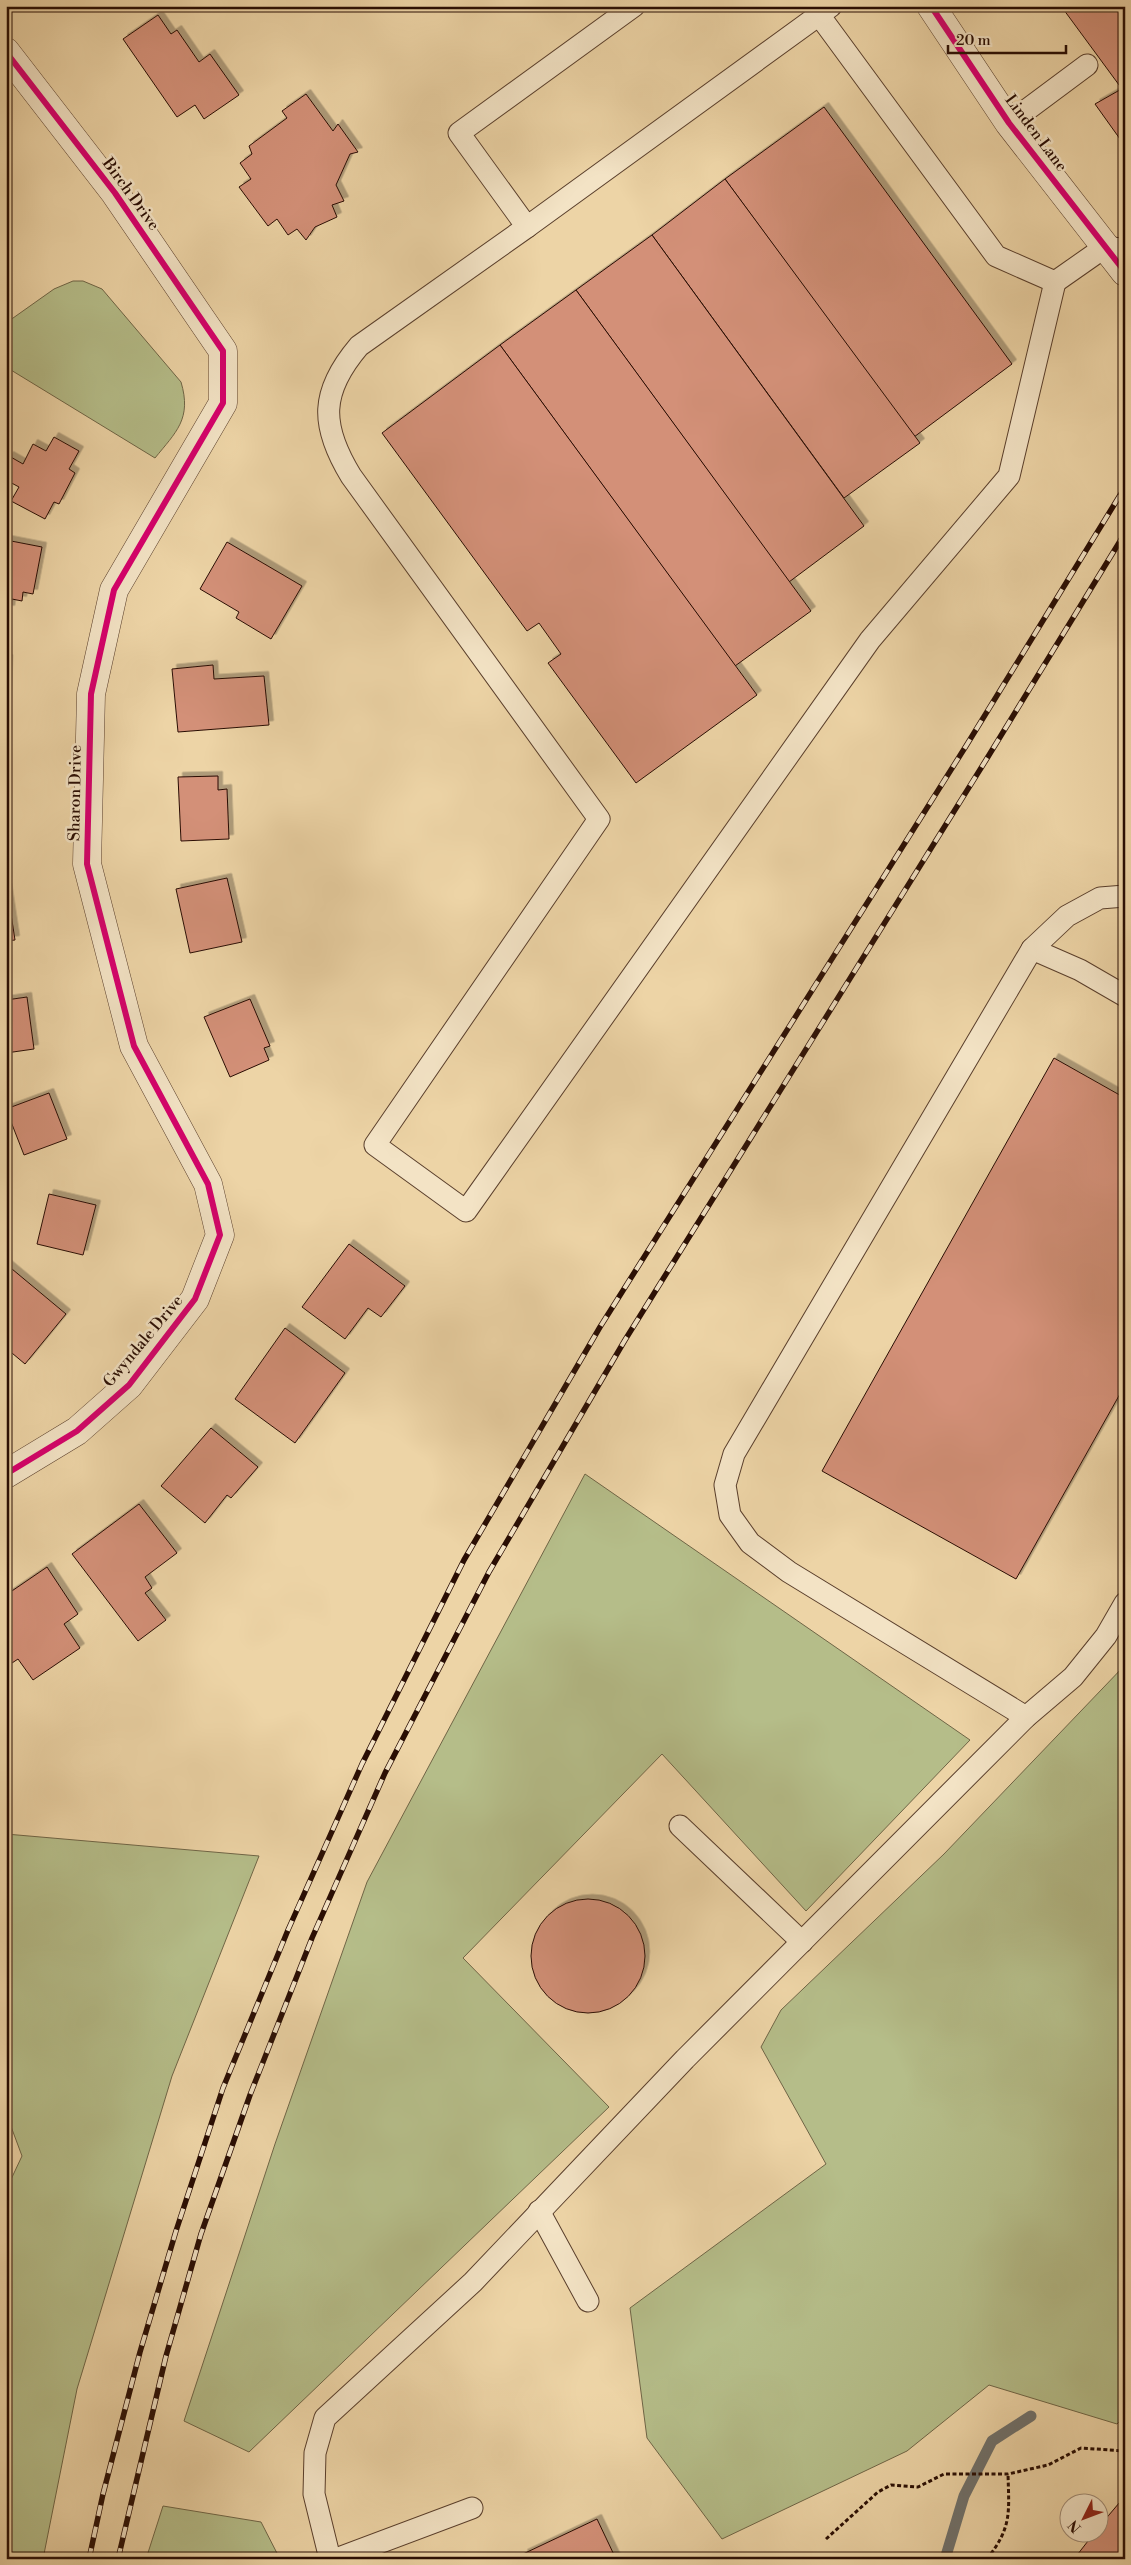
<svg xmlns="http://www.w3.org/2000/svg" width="1131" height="2565" font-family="'Libre Bodoni',serif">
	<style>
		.green { fill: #b5bd89; stroke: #6f6546 }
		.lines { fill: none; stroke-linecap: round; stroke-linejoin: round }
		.stream { stroke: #70726d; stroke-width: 11 }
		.building { fill: #d39078; stroke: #290d03; filter: url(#shadow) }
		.service-casing { stroke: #5a3f2c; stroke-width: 23 }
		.minor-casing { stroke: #5a3f2c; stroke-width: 29 }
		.tertiary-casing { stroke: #5a3f2c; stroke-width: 29 }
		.path { stroke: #290d03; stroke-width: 3; stroke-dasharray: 4 2.5; stroke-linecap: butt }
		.service { stroke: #f3e3c5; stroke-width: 21 }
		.minor { stroke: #f3e3c5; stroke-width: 28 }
		.tertiary { stroke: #f3e3c5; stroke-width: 28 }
		.rail-casing { stroke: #290d03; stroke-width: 5.5 }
		.rail { stroke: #f3e3c5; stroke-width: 4; stroke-dasharray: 11; stroke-linecap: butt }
		.cycleway-casing { stroke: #f3e3c5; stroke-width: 9 }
		.cycleway { stroke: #d6006c; stroke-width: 6 }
		.labels { text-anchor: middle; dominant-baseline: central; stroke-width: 5; stroke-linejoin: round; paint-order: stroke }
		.street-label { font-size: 16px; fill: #290d03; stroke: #f3e3c5 }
	</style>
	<defs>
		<filter id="shadow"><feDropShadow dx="4.5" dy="-4.5" stdDeviation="0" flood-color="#0004"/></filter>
	</defs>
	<rect width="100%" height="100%" fill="#edd4a6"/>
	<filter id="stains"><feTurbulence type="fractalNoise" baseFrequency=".004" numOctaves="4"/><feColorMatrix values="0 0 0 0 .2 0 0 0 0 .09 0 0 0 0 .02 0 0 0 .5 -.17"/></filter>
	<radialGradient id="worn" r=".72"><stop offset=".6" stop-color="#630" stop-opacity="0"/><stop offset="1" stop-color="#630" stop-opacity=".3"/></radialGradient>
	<!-- green -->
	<g class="green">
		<path d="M73,281H83L102,289L181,382C192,419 176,432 155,458L6,367V323L54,289Z"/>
		<polygon points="585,1474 970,1740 806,1911 662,1754 463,1958 609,2107 249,2452 184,2421 275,2144 367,1882"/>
		<polygon points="1125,1665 1125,2416 1117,2424 989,2385 907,2451 722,2539 647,2438 630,2308 826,2164 761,2047 781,2010 944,1854"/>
		<polygon points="6,1834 259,1856 172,2076 77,2389 43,2559 6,2559 6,2190 22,2156 6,2113"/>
		<polygon points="163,2506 261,2522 280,2559 146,2559"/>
	</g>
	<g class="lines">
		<!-- stream -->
		<polyline class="stream" points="945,2559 964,2496 992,2441 1031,2416"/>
	</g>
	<!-- building -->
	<g class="building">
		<polygon points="1061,6 1125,6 1125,87 1122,89"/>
		<polygon points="158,15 171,34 177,30 199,62 210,54 239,95 204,119 195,105 177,117 123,39"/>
		<polygon points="1125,87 1125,146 1095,104"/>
		<polygon points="306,94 333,131 338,124 358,152 350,154 336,185 344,201 332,205 337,217 315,227 306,240 297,229 288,235 277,219 268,226 239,187 251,179 240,163 252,154 249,146 287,118 282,111"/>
		<polygon points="824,107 1012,364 914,437 725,179"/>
		<polygon points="725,179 920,443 844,498 652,235"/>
		<polygon points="652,235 864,526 789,582 576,290"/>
		<polygon points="576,290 811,611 735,666 500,345"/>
		<polygon points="500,345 757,695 636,783 548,663 561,654 539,623 527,631 382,433"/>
		<polygon points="54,437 79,451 69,469 75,473 59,504 54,502 45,519 11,501 19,487 6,480 6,461 9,456 23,464 33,444 46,451"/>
		<polygon points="6,540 42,547 33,594 23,592 22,601 12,599 10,610 6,609"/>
		<polygon points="227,542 302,586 271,639 236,618 239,612 200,589"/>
		<polygon points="6,659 8,659 6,726"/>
		<polygon points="213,665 214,679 264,676 269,725 178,732 172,669"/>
		<polygon points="218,776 218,790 227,789 229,839 181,841 178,777"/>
		<polygon points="227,878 242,942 190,953 176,889"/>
		<polygon points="7,888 15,940 6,941 6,888"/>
		<polygon points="27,997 34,1049 6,1053 6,1000"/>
		<polygon points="250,999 270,1046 264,1048 269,1060 230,1077 204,1017"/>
		<polygon points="1054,1058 1125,1098 1125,1385 1016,1579 822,1471"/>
		<polygon points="49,1093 67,1139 24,1155 6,1109"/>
		<polygon points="49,1194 96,1205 83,1255 37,1244"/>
		<polygon points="349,1244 405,1286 381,1317 368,1308 345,1339 302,1307"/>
		<polygon points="6,1264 66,1314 25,1364 6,1348"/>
		<polygon points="285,1328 345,1373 295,1443 235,1399"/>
		<polygon points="211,1428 258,1467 231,1498 227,1495 205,1523 161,1486"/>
		<polygon points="139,1504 177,1553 145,1577 152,1588 145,1593 166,1620 138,1641 72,1554"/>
		<polygon points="47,1567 78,1614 64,1624 80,1648 33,1680 18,1659 12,1663 6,1654 6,1595"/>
		<circle cx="588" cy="1956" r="57"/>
		<polygon points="1125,2496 1125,2559 1074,2559 1095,2532 1098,2532 1098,2528"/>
		<polygon points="597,2519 616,2559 525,2559 523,2554"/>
	</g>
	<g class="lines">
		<defs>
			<g id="service">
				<polyline points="634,6 459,133 527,227 819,15 817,6"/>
				<polyline points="831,6 819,15 996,256 1055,282 1105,247 1120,249"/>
				<polyline points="1009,123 1087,65"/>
				<path d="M527,227L359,346C320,392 320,425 351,476L599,819L375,1145L466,1211L870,640L1009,476L1055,282"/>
				<polyline points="1032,949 1080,970 1125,996"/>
				<polyline points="1026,1717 789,1572 750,1543 730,1515 725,1485 734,1454 1032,949 1067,916 1100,898 1125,896"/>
				<polyline points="680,1826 802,1942"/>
				<polyline points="539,2211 588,2301"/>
				<polyline points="330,2559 314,2494 315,2453 325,2418 473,2282 685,2059 1026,1717 1073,1677 1106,1636 1125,1603"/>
				<polyline points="336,2559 472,2508"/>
			</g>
			<polyline id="minor" points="6,52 115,193 223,351 223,403 114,590 91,694 87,864 134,1046 208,1184 220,1235 195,1299 129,1385 77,1431 6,1474"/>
			<polyline id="tertiary" points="931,6 1009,123 1125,272"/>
		</defs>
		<!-- service casing -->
		<use href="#service" class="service-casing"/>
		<!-- minor casing -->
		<use href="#minor" class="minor-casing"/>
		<!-- tertiary casing -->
		<use href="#tertiary" class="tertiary-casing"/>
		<!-- path -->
		<g class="path">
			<polyline points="826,2539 878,2492 891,2485 918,2487 944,2474 1008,2474 1048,2465 1081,2448 1125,2451"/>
			<path d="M987,2559C1012,2527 1009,2513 1008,2474"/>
		</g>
		<!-- service -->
		<use href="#service" class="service"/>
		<!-- minor -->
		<use href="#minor" class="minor"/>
		<!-- tertiary -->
		<use href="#tertiary" class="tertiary"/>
		<defs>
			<g id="rail">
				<polyline points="89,2559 103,2494 140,2352 176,2231 223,2088 288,1930 362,1764 464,1560 600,1327 966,746 1125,487"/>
				<polyline points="118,2559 166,2356 201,2234 250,2095 312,1938 385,1773 489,1572 625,1340 986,760 1125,533"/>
			</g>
		</defs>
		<!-- rail casing -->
		<use href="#rail" class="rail-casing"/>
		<!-- rail -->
		<use href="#rail" class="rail"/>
		<defs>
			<g id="cycleway">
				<polyline points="931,6 1009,123 1125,272"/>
				<polyline points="6,52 115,193 223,351 223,403 114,590 91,694 87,864 134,1046 208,1184 220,1235 195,1299 129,1385 77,1431 6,1474"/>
			</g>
		</defs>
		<!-- cycleway casing -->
		<use href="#cycleway" class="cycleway-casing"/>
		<!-- cycleway -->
		<use href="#cycleway" class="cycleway"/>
	</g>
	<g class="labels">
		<!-- street labels -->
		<g class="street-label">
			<text transform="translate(1036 133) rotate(53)">Linden Lane</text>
			<text transform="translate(131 194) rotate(54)">Birch Drive</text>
			<text transform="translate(75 793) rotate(-89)">Sharon Drive</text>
			<text transform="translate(143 1341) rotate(-50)">Gwyndale Drive</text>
		</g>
	</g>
	<!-- margin -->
	<rect width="1131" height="2565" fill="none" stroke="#edd4a6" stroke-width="25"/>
	<rect x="8" y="8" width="1116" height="2550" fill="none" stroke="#290d03" stroke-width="2.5"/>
	<rect x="12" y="12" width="1106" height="2540" fill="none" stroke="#290d03"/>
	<!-- north arrow -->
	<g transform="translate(1084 2518) rotate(228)"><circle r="24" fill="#f3e3c5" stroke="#a28d77"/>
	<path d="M0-4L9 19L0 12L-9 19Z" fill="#8f2418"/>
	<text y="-8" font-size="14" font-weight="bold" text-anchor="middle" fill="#290d03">N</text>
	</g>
	<!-- scale -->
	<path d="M948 45v8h118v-8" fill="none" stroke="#290d03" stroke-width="2.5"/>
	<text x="956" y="45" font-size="15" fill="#290d03" stroke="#f3e3c5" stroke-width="4" paint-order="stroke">20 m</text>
	<rect width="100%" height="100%" filter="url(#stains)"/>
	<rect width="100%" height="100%" fill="url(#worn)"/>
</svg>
